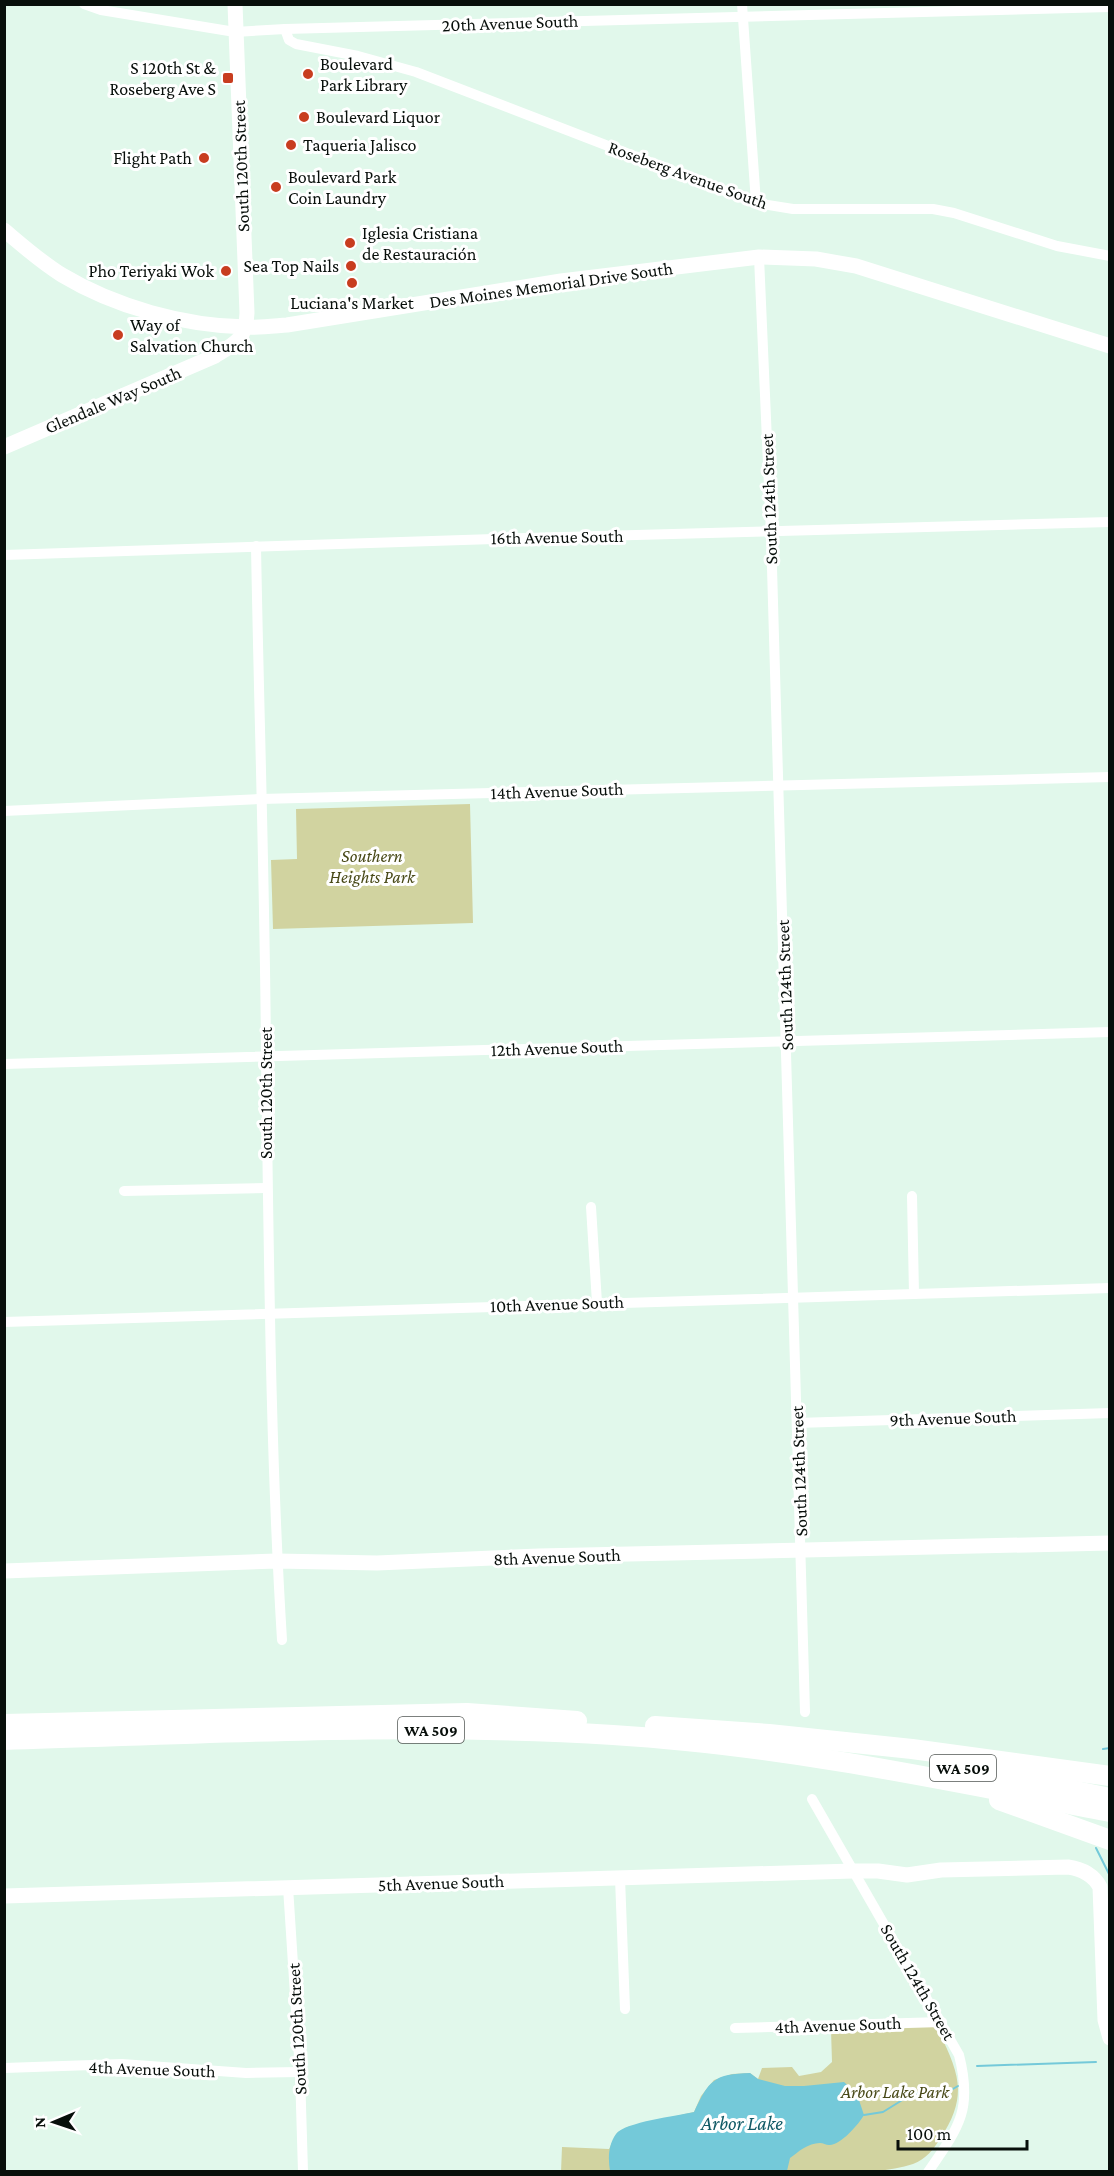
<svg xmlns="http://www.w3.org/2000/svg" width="1114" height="2176" font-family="'Crimson Pro',serif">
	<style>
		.green { fill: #d1d3a0 }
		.water { fill: #74c9d9 }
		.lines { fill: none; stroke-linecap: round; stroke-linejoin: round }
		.stream { stroke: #74c9d9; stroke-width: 2 }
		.street { stroke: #fff; stroke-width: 10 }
		.secondary { stroke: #fff; stroke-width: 15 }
		.highway { stroke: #fff; stroke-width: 20 }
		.poi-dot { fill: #c83d1f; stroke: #fff; stroke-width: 2 }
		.labels { text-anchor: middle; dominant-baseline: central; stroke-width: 6; stroke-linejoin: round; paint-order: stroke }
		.shield { fill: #fff; stroke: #525754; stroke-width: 1.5 }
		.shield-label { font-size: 16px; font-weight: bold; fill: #080f0b }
		.street-label { font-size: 18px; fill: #080f0b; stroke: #fff }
		.poi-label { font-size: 18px; fill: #080f0b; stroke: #fff; text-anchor: start }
		.park-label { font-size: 18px; font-style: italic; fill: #474816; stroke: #fff }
		.water-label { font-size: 20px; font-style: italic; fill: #105965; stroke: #fff }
	</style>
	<rect width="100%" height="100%" fill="#e1f8eb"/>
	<!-- green -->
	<g class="green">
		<polygon points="470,804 473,923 273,929 271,860 297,859 296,809"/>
		<path d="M936,2026C958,2071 970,2094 940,2139C933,2150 926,2159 913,2164C902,2168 888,2169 876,2172H561L562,2147L609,2149L617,2133L627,2127L694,2112L701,2096L714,2080L732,2074L750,2073L758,2079L762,2068L792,2067L799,2076L821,2072L832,2062L831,2030Z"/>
	</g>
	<!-- water -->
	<path class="water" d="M750,2073L758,2079L785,2086H804L844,2082L857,2094L864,2115C859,2124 840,2146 829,2145C826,2145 823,2143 820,2143C808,2143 798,2152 790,2158L787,2171H610C608,2159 608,2145 616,2134C625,2122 677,2116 694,2112C709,2080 714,2074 750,2073Z"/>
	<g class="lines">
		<!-- stream -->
		<g class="stream">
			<polyline points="1103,1749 1110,1748"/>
			<polyline points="1096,1848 1110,1876"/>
			<polyline points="977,2066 1096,2062"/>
			<polyline points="864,2115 883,2112 912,2094 929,2091 946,2093 958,2086"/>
		</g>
		<!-- street -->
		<g class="street">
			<polyline points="84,4 101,10 235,32 285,29 1110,7"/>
			<polyline points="742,4 756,203"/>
			<polyline points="285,29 289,40 296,44 358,56 416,72 756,203 793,209 933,209 954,213 1057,246 1110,256"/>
			<polyline points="759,257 771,533 805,1712"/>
			<path d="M256,546C259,716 265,887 266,1057C269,1251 270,1446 282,1640"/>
			<polyline points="4,555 494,539 1110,522"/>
			<polyline points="4,811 261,799 1110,777"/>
			<polyline points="4,1064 1110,1032"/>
			<polyline points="124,1191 267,1188"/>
			<polyline points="912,1196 914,1294"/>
			<polyline points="591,1207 597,1303"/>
			<polyline points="4,1322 1110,1288"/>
			<polyline points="797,1423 1110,1413"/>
			<path d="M812,1799L959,2055C973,2110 959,2127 928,2172"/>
			<polyline points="620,1878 625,2009"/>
			<polyline points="288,1887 300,2072 303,2172"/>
			<polyline points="735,2028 942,2022"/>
			<polyline points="4,2068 122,2064 246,2073 300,2072"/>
		</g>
		<!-- secondary -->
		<g class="secondary">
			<path d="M4,230C23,246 41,262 62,275C115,307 185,326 246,327C260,328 274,326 287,325L561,281L759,257L816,259L856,266L1110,346"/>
			<path d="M4,447L215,356C236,343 246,339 247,313L235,4"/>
			<polyline points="4,1571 277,1561 377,1563 539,1556 1110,1543"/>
			<path d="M4,1896L853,1871H878L907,1875L941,1870L1068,1867C1082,1869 1093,1874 1100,1887L1105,2020L1110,2038"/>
		</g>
		<!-- highway -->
		<g class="highway">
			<polyline points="4,1724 467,1713 577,1721"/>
			<polyline points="655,1726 769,1734 912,1749 1110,1776"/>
			<path d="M4,1740C207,1734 411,1722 613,1735C779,1745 946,1780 1110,1812"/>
			<polyline points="958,1767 1110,1798"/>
			<polyline points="999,1800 1110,1840"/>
		</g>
	</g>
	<!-- markers -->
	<g class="poi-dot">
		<circle cx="308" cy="74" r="6"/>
		<rect x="222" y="72" width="12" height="12" rx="3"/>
		<circle cx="304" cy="117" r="6"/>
		<circle cx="291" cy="145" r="6"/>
		<circle cx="204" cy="158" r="6"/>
		<circle cx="276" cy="187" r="6"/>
		<circle cx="350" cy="243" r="6"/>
		<circle cx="351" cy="266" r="6"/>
		<circle cx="226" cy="271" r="6"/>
		<circle cx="352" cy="283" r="6"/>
		<circle cx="118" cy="335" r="6"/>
	</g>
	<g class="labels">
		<!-- shield labels -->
		<g class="shield">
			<rect x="398" y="1717" width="66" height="26" rx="4.5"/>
			<rect x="930" y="1755" width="66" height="26" rx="4.5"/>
		</g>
		<g class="shield-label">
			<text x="431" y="1730">WA 509</text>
			<text x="963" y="1768">WA 509</text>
		</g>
		<!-- street labels -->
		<g class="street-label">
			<text transform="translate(510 23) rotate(-2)">20th Avenue South</text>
			<text transform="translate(241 166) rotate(-92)">South 120th Street</text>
			<text transform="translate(688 175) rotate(20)">Roseberg Avenue South</text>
			<text transform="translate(551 285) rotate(-8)">Des Moines Memorial Drive South</text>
			<text transform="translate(113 400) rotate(-23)">Glendale Way South</text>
			<text transform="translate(769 499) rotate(-92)">South 124th Street</text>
			<text transform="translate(557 537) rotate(-1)">16th Avenue South</text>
			<text transform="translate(557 791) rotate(-2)">14th Avenue South</text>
			<text transform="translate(785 985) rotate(-92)">South 124th Street</text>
			<text transform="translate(557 1048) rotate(-2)">12th Avenue South</text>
			<text transform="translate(266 1093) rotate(-90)">South 120th Street</text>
			<text transform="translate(557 1304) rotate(-2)">10th Avenue South</text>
			<text transform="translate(953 1418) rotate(-2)">9th Avenue South</text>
			<text transform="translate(799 1471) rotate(-92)">South 124th Street</text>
			<text transform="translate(557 1557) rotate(-2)">8th Avenue South</text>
			<text transform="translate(441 1883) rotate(-2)">5th Avenue South</text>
			<text transform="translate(918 1982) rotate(60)">South 124th Street</text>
			<text transform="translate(838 2025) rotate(-2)">4th Avenue South</text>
			<text transform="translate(297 2029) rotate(-93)">South 120th Street</text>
			<text transform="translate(152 2069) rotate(2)">4th Avenue South</text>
		</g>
		<!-- poi labels -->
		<g class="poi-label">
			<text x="320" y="64">Boulevard<tspan x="320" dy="21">Park Library</tspan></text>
			<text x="216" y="68" text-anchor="end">S 120th St &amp;<tspan x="216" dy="21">Roseberg Ave S</tspan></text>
			<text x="316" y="117">Boulevard Liquor</text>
			<text x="303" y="145">Taqueria Jalisco</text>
			<text x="192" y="158" text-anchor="end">Flight Path</text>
			<text x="288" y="177">Boulevard Park<tspan x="288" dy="21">Coin Laundry</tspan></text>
			<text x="362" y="233">Iglesia Cristiana<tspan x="362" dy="21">de Restauración</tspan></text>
			<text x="339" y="266" text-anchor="end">Sea Top Nails</text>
			<text x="214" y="271" text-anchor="end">Pho Teriyaki Wok</text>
			<text x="352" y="303" text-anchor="middle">Luciana's Market</text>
			<text x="130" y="325">Way of<tspan x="130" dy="21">Salvation Church</tspan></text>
		</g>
		<!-- park labels -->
		<g class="park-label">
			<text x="372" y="856">Southern<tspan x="372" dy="21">Heights Park</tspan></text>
			<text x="895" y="2092">Arbor Lake Park</text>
		</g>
		<!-- water labels -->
		<g class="water-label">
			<text x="742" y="2123">Arbor Lake</text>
		</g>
	</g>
	<!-- border -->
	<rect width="1114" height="2176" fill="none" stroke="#080f0b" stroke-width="12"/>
	<!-- north arrow -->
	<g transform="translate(54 2122) rotate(268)" stroke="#ffffff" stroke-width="4.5" paint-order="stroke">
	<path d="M0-4.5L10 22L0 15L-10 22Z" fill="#080f0b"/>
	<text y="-9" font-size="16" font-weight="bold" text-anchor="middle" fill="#080f0b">N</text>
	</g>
	<!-- scale -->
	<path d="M898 2140v9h129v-9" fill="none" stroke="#080f0b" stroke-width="3"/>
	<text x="907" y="2140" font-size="18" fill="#080f0b" stroke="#ffffff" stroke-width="4.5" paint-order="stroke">100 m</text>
</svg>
